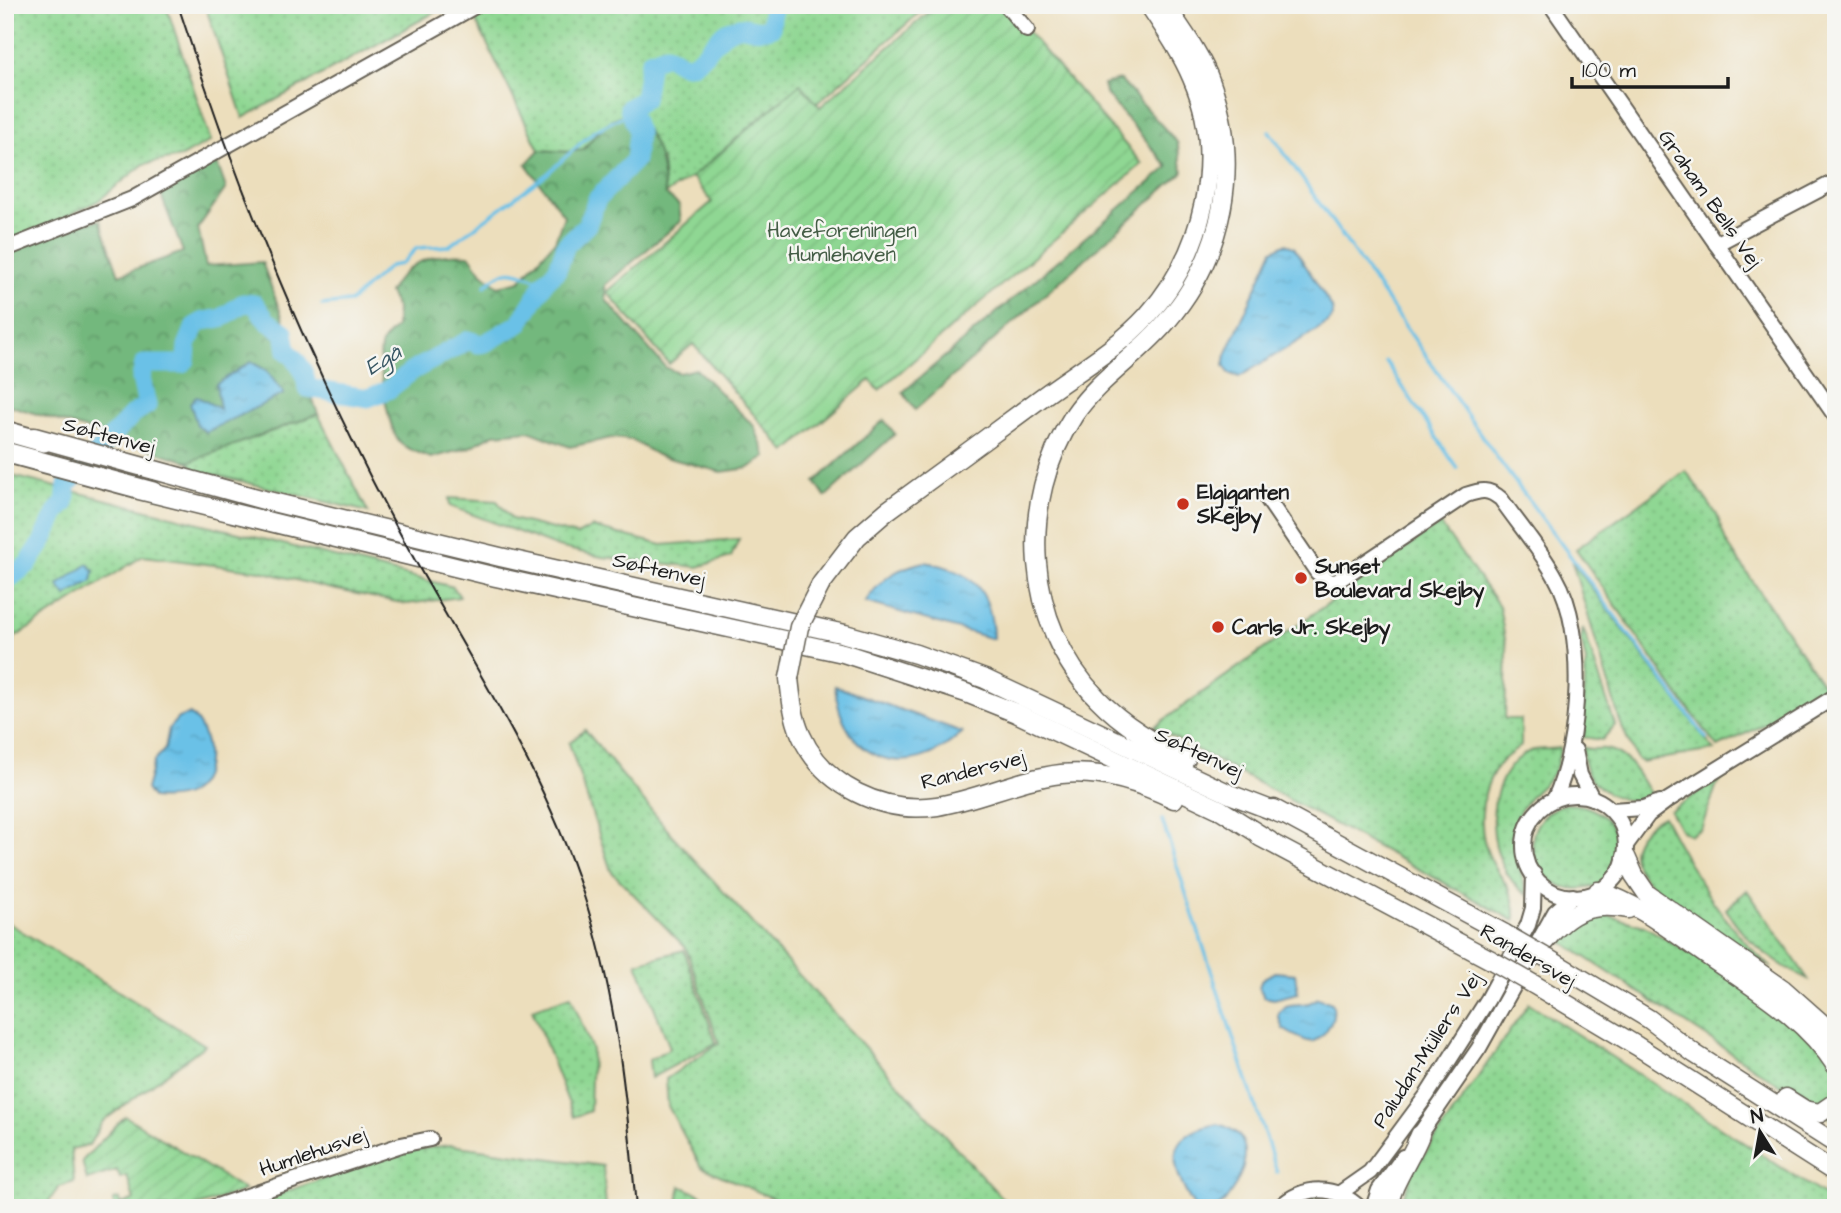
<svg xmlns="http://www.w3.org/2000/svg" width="1841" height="1213" font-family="'Architects Daughter',sans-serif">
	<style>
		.grass { fill: url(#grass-dots); stroke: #567a58; stroke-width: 2 }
		.forest { fill: url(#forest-crowns); stroke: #486a4c; stroke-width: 2 }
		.garden { fill: url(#garden-furrows); stroke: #567a58; stroke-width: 2 }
		.water { fill: url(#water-ripples); stroke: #436e82; stroke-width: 2 }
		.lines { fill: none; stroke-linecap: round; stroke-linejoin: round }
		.stream { stroke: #6ac1e7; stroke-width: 3.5 }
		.river { stroke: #6ac1e7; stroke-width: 19 }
		.minor-casing { stroke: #656054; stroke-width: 18 }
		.major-casing { stroke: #656054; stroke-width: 21 }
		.highway-casing { stroke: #656054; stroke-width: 23 }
		.minor { stroke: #fff; stroke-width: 14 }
		.major { stroke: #fff; stroke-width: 18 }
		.highway { stroke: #fff; stroke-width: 19 }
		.tram { stroke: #1c1c1c; stroke-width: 2 }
		.major-bridge-casing { stroke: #656054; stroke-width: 21; stroke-linecap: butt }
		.major-bridge { stroke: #fff; stroke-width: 18 }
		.poi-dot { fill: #c8321e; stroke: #f6f6f2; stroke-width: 2.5 }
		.labels { text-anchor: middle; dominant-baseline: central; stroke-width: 5; stroke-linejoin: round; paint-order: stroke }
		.street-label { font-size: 21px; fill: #1c1c1c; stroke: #f6f6f2 }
		.park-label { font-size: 21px; fill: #445d46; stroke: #f6f6f2 }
		.poi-label { font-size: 21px; font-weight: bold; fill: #1c1c1c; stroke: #f6f6f2; text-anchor: start }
		.water-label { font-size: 23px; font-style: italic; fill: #375663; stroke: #f6f6f2 }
	</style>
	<defs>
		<pattern id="grass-dots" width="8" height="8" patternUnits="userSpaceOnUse" patternTransform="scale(1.75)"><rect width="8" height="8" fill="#8fd793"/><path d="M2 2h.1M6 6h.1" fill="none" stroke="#7bb87e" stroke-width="1.8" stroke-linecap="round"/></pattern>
		<pattern id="forest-crowns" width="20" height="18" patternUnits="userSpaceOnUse" patternTransform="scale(1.75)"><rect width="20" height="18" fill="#73b87d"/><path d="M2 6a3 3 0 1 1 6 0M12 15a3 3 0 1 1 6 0" fill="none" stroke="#5e9566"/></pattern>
		<pattern id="garden-furrows" width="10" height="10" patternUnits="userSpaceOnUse" patternTransform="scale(1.75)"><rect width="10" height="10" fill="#8fd793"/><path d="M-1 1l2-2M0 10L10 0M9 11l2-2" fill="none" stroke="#7bb87e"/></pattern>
		<pattern id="water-ripples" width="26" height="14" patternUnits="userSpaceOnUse" patternTransform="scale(1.75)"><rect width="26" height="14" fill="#6ac1e7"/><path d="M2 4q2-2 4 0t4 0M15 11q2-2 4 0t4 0" fill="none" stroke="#5ba5c6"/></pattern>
	</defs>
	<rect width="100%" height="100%" fill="#f6f6f2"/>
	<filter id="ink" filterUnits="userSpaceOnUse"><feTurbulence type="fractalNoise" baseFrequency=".0143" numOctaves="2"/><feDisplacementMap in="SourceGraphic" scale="14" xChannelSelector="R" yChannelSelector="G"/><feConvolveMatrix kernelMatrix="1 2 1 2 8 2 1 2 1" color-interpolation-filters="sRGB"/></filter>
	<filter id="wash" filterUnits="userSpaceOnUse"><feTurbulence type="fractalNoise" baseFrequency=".00686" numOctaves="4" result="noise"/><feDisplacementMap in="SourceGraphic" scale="28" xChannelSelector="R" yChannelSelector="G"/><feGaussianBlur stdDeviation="1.57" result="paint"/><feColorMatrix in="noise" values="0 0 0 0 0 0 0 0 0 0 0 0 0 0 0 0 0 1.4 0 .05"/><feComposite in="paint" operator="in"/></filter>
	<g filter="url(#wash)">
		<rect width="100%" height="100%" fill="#ecdebc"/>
		<!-- grass -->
		<g class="grass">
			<polygon points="23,5 166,5 211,141 181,157 144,164 98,201 35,232 5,241 5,11"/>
			<polygon points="205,5 448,5 243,118"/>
			<polygon points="493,5 928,5 816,104 799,85 692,177 665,194 662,159 596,133 584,149 571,152 539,150 473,15"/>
			<polygon points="318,414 368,512 195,470 189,462"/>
			<polygon points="1686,471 1717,515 1726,542 1826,689 1784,715 1718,747 1673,688 1576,549"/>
			<polygon points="5,474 453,587 460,597 407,604 327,588 261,571 143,556 14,638 5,673 5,586 27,571 61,518 52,515 22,566 5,579"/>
			<polygon points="449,498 497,501 512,519 577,535 592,527 662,545 739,539 731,557 698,567 602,557 558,547 450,506"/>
			<path d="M1440,524L1499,606L1507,650L1505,719H1521V746C1515,751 1505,757 1500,763C1479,789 1476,833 1492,862C1505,886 1516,891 1515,921L1154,727Z"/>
			<polygon points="1572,562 1714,750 1641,762 1637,759 1621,725"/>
			<polygon points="1583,628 1615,725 1602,740 1582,737 1586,661 1581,640"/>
			<polygon points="585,730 670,833 1011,1208 795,1208 701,1167 668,1106 666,1079 719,1043 686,948 611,871 569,743"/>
			<path d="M1582,747C1590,751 1596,748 1605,749C1630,753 1640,778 1652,797C1631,809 1600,793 1588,774C1583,766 1583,756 1582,747Z"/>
			<path d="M1560,748C1557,783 1542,780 1524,805C1504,831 1520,867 1527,895C1485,866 1480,785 1523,755C1533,747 1548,750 1560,748Z"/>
			<polygon points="1726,774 1716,787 1701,829 1690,835 1681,831 1670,811"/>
			<path d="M1565,804C1637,803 1634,898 1569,888C1557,886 1545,878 1539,867C1524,838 1536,813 1565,804Z"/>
			<path d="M1663,816C1693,873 1722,925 1772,968C1740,949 1648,896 1635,863C1627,842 1647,824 1663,816Z"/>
			<path d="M1747,890L1808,979C1775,964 1745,941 1726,909Z"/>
			<polygon points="1603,914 1644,926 1836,1040 1836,1122 1561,941 1583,916"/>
			<polygon points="5,921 205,1045 102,1122 89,1145 71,1149 74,1182 59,1187 49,1201 51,1208 5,1208"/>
			<polygon points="684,950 716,1043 651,1078 649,1060 670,1048 637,963"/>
			<polygon points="571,996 592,1050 590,1111 574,1117 532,1009"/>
			<polygon points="1529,1003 1836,1203 1836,1208 1399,1208 1413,1171"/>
			<polygon points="450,1145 603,1166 606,1208 240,1208 398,1152"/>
			<polygon points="680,1186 732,1208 678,1208"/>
			<polygon points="1314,1198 1328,1199 1347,1208 1291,1208"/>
		</g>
		<!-- forest -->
		<g class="forest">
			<polygon points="1120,80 1177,142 1183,172 915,410 903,392 1168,167 1105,93 1103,84"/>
			<path d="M631,114C657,135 662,161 665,194L679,205L681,221L605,285L606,300L666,368L679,373L696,369L754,426L766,456L749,468L721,472L657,455L632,440L611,438L570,447L529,431L494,434L468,448L431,458C422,454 409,450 401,444C388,432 376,360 382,343C385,337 392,332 396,327L397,309L389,293C406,261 434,252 469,255L483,274L498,286L520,281L555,241L564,216L526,164L539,150L571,152L584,149C597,132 609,115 631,114Z"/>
			<polygon points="216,160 226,188 198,228 206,266 262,262 318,414 189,462 5,404 5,242 35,232 100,220 119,275 183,252 161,195"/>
			<polygon points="884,420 895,434 825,497 815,482"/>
		</g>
		<!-- garden -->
		<g class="garden">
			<polygon points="937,5 1005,5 1142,164 879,390 870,380 786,452 693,344 669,364 607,292 712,202 692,177 800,84 820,107"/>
			<polygon points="125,1116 245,1190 193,1208 115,1208 113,1200 119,1199 120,1204 134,1200 127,1176 120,1178 117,1170 87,1180 82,1161"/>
		</g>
		<!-- water -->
		<g class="water">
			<polygon points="1285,244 1294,247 1332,308 1333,316 1328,323 1239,377 1230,374 1224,366 1226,355 1273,250"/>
			<polygon points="251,362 266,370 284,394 206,432 197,425 190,403 196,396 220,409 216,384"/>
			<path d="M925,562C972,570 992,590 993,639L865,602C882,578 896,568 925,562Z"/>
			<polygon points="88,564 94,571 92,581 66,596 58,585"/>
			<path d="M835,686L962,732C910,785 841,762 835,686Z"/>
			<path d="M190,714C211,731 215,777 190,793C180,799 164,799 152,798L146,789L154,761L165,749L169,728L178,718Z"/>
			<polygon points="1275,972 1295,974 1298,993 1274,999 1264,997 1259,987 1262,979"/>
			<path d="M1318,998L1332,1003C1337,1016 1327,1035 1314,1041C1309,1044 1289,1033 1283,1029L1278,1015C1287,996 1304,1011 1318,998Z"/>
			<path d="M1218,1124C1255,1134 1248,1164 1232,1191C1228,1196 1224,1205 1217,1207C1211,1209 1201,1208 1195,1208C1170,1168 1161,1134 1218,1124Z"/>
		</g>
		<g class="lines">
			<!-- stream -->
			<g class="stream">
				<polyline points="1269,131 1498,459 1706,738"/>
				<path d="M485,286C509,262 516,273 545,282"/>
				<polyline points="322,305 350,302 390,266 401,264 417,248 449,246 547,174 593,132 630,112"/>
				<polyline points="1386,362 1457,468"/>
				<polyline points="1162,820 1277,1172"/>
			</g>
			<!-- river -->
			<path class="river" d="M5,582L28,564L42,543L57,511L65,503L67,485L133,414L147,405L141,378L144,364H182L186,360L187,346L195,326L204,321L222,318L243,303L255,304L267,321L284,332L287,351C299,361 306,372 307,388L368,398L388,390L412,371L469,340L478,344L485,343L519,324L545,282L557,270L566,245L587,225L597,199L635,160L638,132L629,108L644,99L650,61L666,55C674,57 679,64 686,65C703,67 715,30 739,27C748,25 754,33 771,28L773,5"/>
		</g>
	</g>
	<g filter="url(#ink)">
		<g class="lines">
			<defs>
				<g id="minor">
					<polyline points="1006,5 1027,30"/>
					<polyline points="1551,5 1836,417"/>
					<polyline points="1716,244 1836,181"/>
					<polyline points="11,247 132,199 477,5"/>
					<path d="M1266,497L1317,572L1328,581L1336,582L1466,495C1481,490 1488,488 1501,499C1519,525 1541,550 1556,578C1587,631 1580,744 1555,798"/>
					<polyline points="1575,750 1580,775 1592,798"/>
					<circle cx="1575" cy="846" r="51"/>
					<polyline points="1611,810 1643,808 1660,802"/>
					<polyline points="1626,845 1648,815 1668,800 1836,696"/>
					<polyline points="1415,1141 1479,1048 1555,912 1573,896"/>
					<polyline points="1340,1193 1370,1172 1427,1095 1488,999 1528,925 1533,908 1534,874"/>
					<polyline points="211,1208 401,1145 430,1139"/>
					<path d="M1279,1208C1304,1184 1336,1185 1360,1208"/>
					<polyline points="1373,1208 1379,1190 1403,1157"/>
				</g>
				<g id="major">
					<path d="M1165,5C1181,29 1201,55 1211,83C1241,165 1224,255 1167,321C1139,355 1099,378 1074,415C1017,502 1024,624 1098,699C1123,725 1154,743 1186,759"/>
					<polyline points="34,437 264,500 500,557 845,634 916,654 985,679 1232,795 1284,815"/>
					<polyline points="139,490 496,577 843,653 966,693 1016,713 1221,810 1270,841"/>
					<path d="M821,584L857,537L887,511C938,474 990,436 1041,398C1076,372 1118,348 1147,316C1203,254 1227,158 1192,78C1181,52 1165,29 1149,5"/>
					<path d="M789,678C791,697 793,717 801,735C824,787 883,814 937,806C980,799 1018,779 1061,774C1100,770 1139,782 1174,799"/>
					<polyline points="1274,809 1505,934"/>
					<polyline points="1260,837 1491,960"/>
					<polyline points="1626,857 1634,875 1647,894 1783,989 1836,1036"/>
					<path d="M1598,891C1639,904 1670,930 1705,954C1752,987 1805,1017 1836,1066"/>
					<polyline points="1547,958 1649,1019 1695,1054 1836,1144"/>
					<path d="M1530,959C1560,923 1576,899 1628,909"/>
					<polyline points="1533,984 1637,1046 1836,1173"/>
					<polyline points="1786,1098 1805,1110 1820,1113 1836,1102"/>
					<path d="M1389,1208C1389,1187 1412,1157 1420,1135"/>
				</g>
				<g id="highway">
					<polyline points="5,431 44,442"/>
					<polyline points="5,452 153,492"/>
				</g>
			</defs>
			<!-- minor casing -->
			<use href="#minor" class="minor-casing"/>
			<!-- major casing -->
			<use href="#major" class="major-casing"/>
			<!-- highway casing -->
			<use href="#highway" class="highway-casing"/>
			<!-- minor -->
			<use href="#minor" class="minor"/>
			<!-- major -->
			<use href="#major" class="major"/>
			<!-- highway -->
			<use href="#highway" class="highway"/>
			<!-- tram -->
			<path class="tram" d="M178,5C234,179 303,349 388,511C454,637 539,756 583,893C617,996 627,1101 636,1208"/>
			<defs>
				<g id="major-bridge">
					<polyline points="789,678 799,627 821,584"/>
					<polyline points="1505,934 1547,958"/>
					<polyline points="1491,960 1533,984"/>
				</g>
			</defs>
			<!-- major-bridge casing -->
			<use href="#major-bridge" class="major-bridge-casing"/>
			<!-- major-bridge -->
			<use href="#major-bridge" class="major-bridge"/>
		</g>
	</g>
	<!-- markers -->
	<g class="poi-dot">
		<circle cx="1183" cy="504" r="7"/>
		<circle cx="1301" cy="578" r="7"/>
		<circle cx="1218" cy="627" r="7"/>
	</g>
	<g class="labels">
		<!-- street labels -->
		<g class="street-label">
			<text transform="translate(1710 199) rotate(55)">Graham Bells Vej</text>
			<text transform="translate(109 436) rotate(15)">Søftenvej</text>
			<text transform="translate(659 570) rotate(13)">Søftenvej</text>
			<text transform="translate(1199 753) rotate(25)">Søftenvej</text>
			<text transform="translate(973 770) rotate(-14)">Randersvej</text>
			<text transform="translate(1528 956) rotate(30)">Randersvej</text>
			<text transform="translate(1427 1050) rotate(-57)">Paludan-Müllers Vej</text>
			<text transform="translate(313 1152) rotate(-19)">Humlehusvej</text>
		</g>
		<!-- park labels -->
		<g class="park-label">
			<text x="842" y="230">Haveforeningen<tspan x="842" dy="24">Humlehaven</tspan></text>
		</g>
		<!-- poi labels -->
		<g class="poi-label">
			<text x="1197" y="492">Elgiganten<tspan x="1197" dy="24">Skejby</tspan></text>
			<text x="1315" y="566">Sunset<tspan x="1315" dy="24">Boulevard Skejby</tspan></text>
			<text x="1232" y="627">Carls Jr. Skejby</text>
		</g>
		<!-- water labels -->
		<g class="water-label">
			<text transform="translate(383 360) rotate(-31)">Egå</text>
		</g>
	</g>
	<!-- margin -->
	<rect width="1841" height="1213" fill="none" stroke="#f6f6f2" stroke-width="28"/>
	<!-- north arrow -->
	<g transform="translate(1760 1132) rotate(349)" stroke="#f6f6f2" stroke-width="5" paint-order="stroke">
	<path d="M0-5L12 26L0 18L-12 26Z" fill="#1c1c1c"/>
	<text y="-10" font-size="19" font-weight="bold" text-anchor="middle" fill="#1c1c1c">N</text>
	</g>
	<!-- scale -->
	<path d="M1572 77v10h156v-10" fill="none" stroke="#1c1c1c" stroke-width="3.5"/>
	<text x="1582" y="77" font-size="21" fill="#1c1c1c" stroke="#f6f6f2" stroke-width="5" paint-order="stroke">100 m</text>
</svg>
